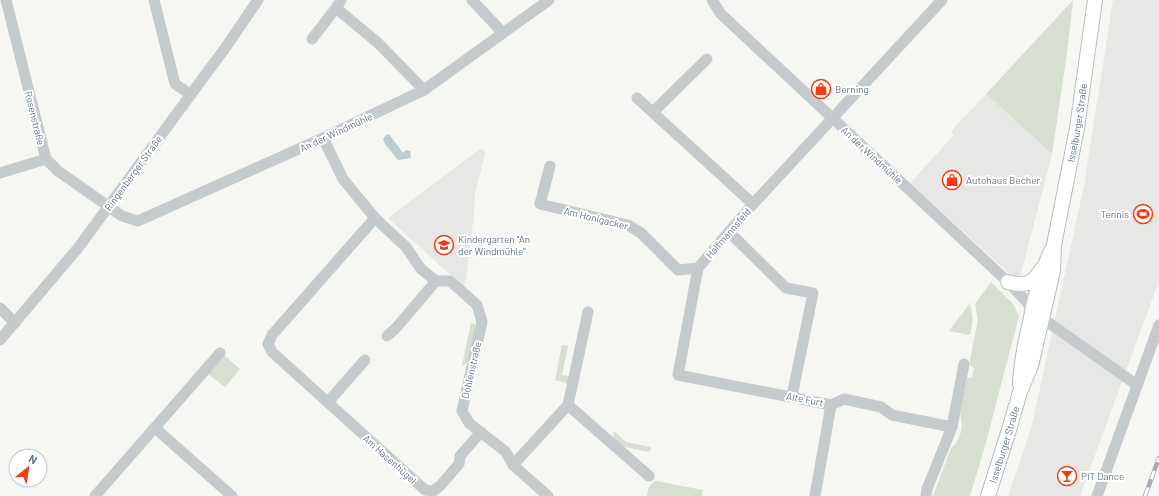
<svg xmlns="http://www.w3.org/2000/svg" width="1159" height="496" font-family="Barlow,sans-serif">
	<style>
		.built { fill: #e7e8e6 }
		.green { fill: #d7dfd3 }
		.water { fill: #becbcf }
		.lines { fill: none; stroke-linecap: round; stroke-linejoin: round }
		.major-casing { stroke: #b8bdc0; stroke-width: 16 }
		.minor { stroke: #c5cacc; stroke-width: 11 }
		.major { stroke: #fff; stroke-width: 14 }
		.rail-casing { stroke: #a5acb1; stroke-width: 4.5 }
		.rail { stroke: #fff; stroke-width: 3; stroke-dasharray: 9; stroke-linecap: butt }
		.labels { text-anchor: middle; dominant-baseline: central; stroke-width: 4; stroke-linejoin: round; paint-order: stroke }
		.poi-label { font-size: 10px; fill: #627886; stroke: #fff; text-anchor: start }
		.street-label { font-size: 10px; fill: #627886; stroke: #fff }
	</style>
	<rect width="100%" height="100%" fill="#f6f6f2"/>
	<!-- built -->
	<g class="built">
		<polygon points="1113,0 1159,0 1159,281 1080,496 1008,496 1031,429 1084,186"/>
		<polygon points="986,94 1052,154 1020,278 1013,277 999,264 910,183 954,135 951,131"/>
		<polygon points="480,149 484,150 485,154 475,194 474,215 465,287 446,271 388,218"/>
	</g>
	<!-- green -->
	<g class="green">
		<polygon points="1073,0 1067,53 1052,154 986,94"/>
		<polygon points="991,282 1014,305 1019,316 985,446 970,496 933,496 951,448 956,443 961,432 962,425 960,411 967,378 972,377 974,368 969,365 978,319 975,304"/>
		<polygon points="970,303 973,319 970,335 949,331"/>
		<polygon points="471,323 476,325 470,361 462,366"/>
		<polygon points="562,345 568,346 562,375 569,376 568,384 555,380"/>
		<polygon points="225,356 240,369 225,387 208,374"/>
		<polygon points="614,431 626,442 651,447 650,451 647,452 622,446 613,437"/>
		<path d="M656,481L703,490L702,496H647C648,489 649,484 656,481Z"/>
	</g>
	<!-- water -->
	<polygon class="water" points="389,134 403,153 406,150 410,151 411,158 398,160 385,144 383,139 386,135"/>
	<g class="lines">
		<defs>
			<g id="major">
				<path d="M1008,282C1025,286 1032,285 1041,270"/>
				<path d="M1020,384C1021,363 1025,343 1030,322C1035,297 1040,274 1051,251"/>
				<path id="s1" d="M988,496L1008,433L1020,392L1031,366L1053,271L1054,245L1077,128L1095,0"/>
			</g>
		</defs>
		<!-- major casing -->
		<use href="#major" class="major-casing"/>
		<!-- minor -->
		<g class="minor">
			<polyline points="6,0 46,159 58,171 122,216 138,221 323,138 424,90 549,0"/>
			<polyline points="154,0 175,84 190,94"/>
			<polyline points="341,0 336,8 378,43 424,90"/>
			<polyline points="472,0 503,33"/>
			<polyline points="712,0 721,14 1008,282 1026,301 1032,310"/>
			<polyline points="942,0 753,204 698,268 678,375 831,405 844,399 881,407 892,415 952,427"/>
			<polyline points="312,39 336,8"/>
			<polyline points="637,98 753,204"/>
			<polyline points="653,112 707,59"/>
			<polyline points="323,138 343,179 375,218 406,247 421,269 436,281 450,281 477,305 482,322 462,411 469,423 506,452 513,465 548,496"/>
			<polyline points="550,166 540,204 628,225 641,233 678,270 698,268"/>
			<polyline points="0,173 46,159"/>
			<polyline points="375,218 272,335 268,344 272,352 425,490 433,491 440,486 459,464 460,456 481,432"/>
			<polyline points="729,232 786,288 813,293 792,396"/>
			<polyline points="0,308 15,323"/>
			<polyline points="1042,318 1137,385"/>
			<polyline points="387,336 396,328 436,281"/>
			<polyline points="0,340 78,248 228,44 258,0"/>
			<polyline points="328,402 365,360"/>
			<polyline points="568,405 588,312"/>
			<polyline points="155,428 232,496"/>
			<polyline points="513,465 568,405 649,476"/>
			<polyline points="95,496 220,353"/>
			<polyline points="815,496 831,405"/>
			<polyline points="926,496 927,489 952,427 964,364"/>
			<polyline points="1097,496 1159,325"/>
		</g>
		<!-- major -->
		<use href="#major" class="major"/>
		<defs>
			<polyline id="rail" points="1145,496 1159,458"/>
		</defs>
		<!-- rail casing -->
		<use href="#rail" class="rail-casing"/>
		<!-- rail -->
		<use href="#rail" class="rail"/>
	</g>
	<!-- icons -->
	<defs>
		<symbol id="shop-ring" viewBox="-11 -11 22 22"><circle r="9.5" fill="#fff" stroke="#f43b15" stroke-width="1.5"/><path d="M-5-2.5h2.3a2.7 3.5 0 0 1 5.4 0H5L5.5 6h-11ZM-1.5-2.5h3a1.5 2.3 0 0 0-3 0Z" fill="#f43b15"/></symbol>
		<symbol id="stadium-ring" viewBox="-11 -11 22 22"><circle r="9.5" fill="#fff" stroke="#f43b15" stroke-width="1.5"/><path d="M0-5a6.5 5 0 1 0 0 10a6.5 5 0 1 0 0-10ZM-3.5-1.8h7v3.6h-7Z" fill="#f43b15"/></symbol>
		<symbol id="school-ring" viewBox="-11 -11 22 22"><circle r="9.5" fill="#fff" stroke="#f43b15" stroke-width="1.5"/><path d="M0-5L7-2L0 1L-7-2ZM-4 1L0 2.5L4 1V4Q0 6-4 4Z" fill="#f43b15"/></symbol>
		<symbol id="bar-ring" viewBox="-11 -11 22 22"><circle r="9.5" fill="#fff" stroke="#f43b15" stroke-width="1.5"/><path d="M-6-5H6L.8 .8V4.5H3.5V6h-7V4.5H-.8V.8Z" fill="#f43b15"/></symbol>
	</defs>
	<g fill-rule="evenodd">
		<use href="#shop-ring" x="810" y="78" width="22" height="22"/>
		<use href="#shop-ring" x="941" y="169" width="22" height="22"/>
		<use href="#stadium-ring" x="1132" y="203" width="22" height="22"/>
		<use href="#school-ring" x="433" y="234" width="22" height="22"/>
		<use href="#bar-ring" x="1056" y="465" width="22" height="22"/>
	</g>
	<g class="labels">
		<!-- poi labels -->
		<g class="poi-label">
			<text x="835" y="89">Berning</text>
			<text x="966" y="180">Autohaus Becher</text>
			<text x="1129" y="214" text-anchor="end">Tennis</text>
			<text x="458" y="239">Kindergarten "An<tspan x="458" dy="12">der Windmühle"</tspan></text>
			<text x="1081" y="476">PIT Dance</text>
		</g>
		<!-- street labels -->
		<g class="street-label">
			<text transform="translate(35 118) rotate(76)">Rosenstraße</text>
			<text stroke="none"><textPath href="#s1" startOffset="385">Isselburger Straße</textPath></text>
			<text transform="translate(336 132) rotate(-25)">An der Windmühle</text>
			<text transform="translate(872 155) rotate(43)">An der Windmühle</text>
			<text transform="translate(133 173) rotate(-54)">Ringenberger Straße</text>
			<text transform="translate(596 218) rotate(14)">Am Honigacker</text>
			<text transform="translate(728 233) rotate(-49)">Halfmannsfeld</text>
			<text transform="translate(471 370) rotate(-77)">Dohlenstraße</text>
			<text transform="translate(805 399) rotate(11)">Alte Furt</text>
			<text stroke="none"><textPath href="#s1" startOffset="54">Isselburger Straße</textPath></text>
			<text transform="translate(390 459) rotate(42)">Am Hasenhügel</text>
		</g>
	</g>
	<!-- north arrow -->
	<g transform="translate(28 468) rotate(30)"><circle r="19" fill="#ffffff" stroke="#c0c9cf"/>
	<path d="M0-3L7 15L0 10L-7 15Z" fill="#f43b15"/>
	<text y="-6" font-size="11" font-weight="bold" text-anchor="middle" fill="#627886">N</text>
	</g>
</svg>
